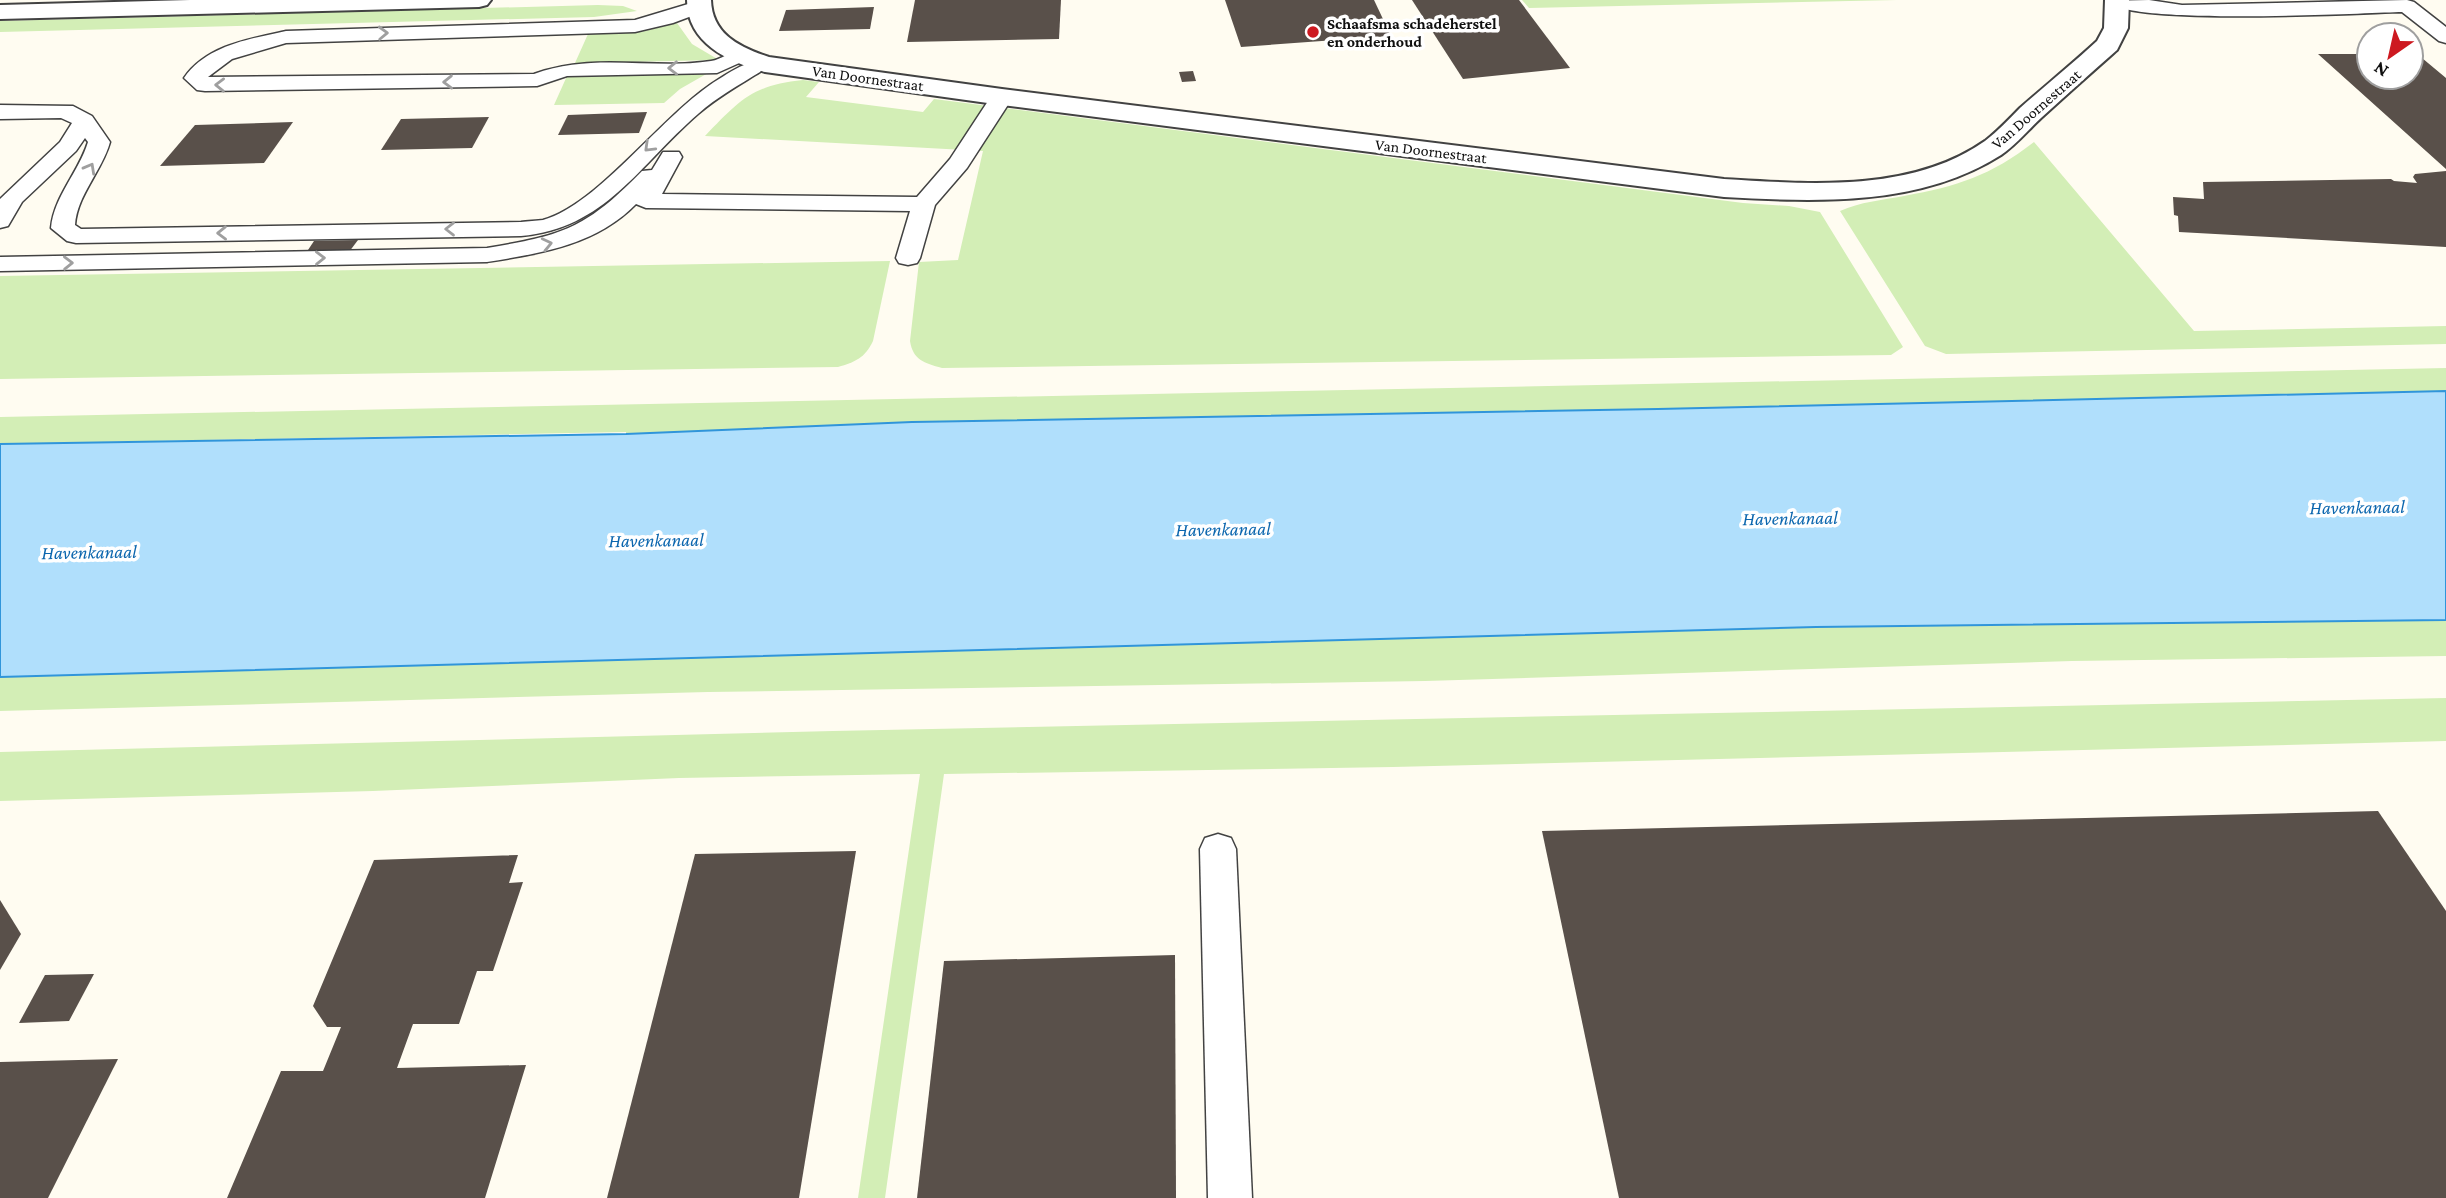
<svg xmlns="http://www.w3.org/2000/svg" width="2446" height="1198" font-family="'Crimson Pro',serif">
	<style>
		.green { fill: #d3eeb6 }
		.water { fill: #b0dffc; stroke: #3095da; stroke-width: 2 }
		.building { fill: #59504a }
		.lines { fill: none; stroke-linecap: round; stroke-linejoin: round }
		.lane-casing { stroke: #424242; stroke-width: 3 }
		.street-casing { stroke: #424242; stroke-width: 4 }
		.lane { fill: #fff; fill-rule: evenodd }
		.street { fill: #fff; fill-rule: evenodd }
		.oneway { stroke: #9f9f9f }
		.poi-dot { fill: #cd1920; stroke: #fff; stroke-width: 2.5 }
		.labels { text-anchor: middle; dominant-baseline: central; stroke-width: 7; stroke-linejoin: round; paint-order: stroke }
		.far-poi-label { font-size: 16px; font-weight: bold; fill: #0f0f0f; stroke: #fff; text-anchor: start }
		.far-street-label { font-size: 16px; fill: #0f0f0f; stroke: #fff }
		.water-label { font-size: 19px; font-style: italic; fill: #0b66ae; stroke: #fff }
	</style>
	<rect width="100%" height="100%" fill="#fffcf1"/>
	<!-- green -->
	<g class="green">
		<polygon points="1522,0 1897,0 1529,8"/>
		<polygon points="598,5 623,6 637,11 594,17 0,32 0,21"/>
		<polygon points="677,23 692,44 719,60 575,63 588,34 641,32"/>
		<polygon points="708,73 680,89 664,103 554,105 567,76"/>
		<path d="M803,80L819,82L806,97L923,112L934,99L1743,203L1789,206L1820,212L1903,347L1891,355L942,368C924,363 913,360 910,341L919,262L958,260L983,151L705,136C739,101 752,85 803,80Z"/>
		<path d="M2034,142L2194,331L2446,326V344L1946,354L1925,346L1840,211C1860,202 1882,200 1904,196C1958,186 1990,176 2034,142Z"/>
		<path d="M890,261L873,341C865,358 855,362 838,367L0,379V276Z"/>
		<polygon points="2446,368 2446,391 1658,409 912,422 626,434 626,432 0,444 0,417"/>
		<polygon points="2446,620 2446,656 2072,661 1425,681 708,692 0,711 0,677 1816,627"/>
		<polygon points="2446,698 2446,741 1393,767 944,774 885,1198 858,1198 920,774 679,778 373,791 0,801 0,752 833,731"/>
	</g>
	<!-- water -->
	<polygon class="water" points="2446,391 2446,620 1816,627 0,677 0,444 626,434 912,422 1658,409"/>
	<!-- building -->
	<g class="building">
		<polygon points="915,0 1061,0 1059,39 907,42"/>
		<polygon points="1225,0 1374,0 1391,36 1241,47"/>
		<polygon points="1412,0 1519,0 1570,68 1463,79"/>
		<polygon points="874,7 870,29 779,31 786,10"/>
		<polygon points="2411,53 2416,53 2446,78 2446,169 2318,54 2369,54 2369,77 2411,77"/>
		<polygon points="1193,71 1196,81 1182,82 1179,72"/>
		<polygon points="647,112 639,133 558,135 568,115"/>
		<polygon points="489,117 472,148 381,150 401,119"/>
		<polygon points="293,122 264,163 160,166 195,125"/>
		<polygon points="2446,171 2446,247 2179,232 2178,216 2174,215 2173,197 2204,199 2203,182 2391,179 2394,181 2417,183 2413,177 2415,174"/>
		<polygon points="358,240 349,252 306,253 314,241"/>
		<polygon points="2378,811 2446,911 2446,1198 1619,1198 1542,831"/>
		<polygon points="856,851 799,1198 607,1198 695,854"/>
		<polygon points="518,855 509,883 523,882 493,971 477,971 459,1024 413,1024 397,1068 526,1065 485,1198 227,1198 281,1071 323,1071 341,1027 327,1027 313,1006 374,860"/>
		<polygon points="0,900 21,934 0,970"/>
		<polygon points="1175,955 1176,1198 917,1198 944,961"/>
		<polygon points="94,974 69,1021 19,1023 45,975"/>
		<polygon points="118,1059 48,1198 0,1198 0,1062"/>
	</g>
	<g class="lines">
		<defs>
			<g id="lane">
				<path d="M2149,0L2182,5L2407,0L2414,2L2446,27V43L2439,41L2402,12C2360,13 2126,26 2107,1Z"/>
				<path d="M698,1L705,3L708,7L705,11L673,23L635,32L286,43L232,59L208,77L534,74C593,52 652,70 711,61C724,59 732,48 746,52L749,56L746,60L717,73L567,76L537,86L205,91L197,90L184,78C207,45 250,39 286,31L635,20Z"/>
				<path d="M753,62L760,64L763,68L760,72C739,85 717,97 698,114C639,165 605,229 521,236L76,243L67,241L51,228C54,196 79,172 88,142L85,138L76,151L22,202L8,226L0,228V199L60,142L72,123L61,118L0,119V105L73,106L92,116L110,142C102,171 77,195 75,225L81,229L521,222C528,221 536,221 543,220C600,204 663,113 719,79C730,72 741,65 753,62Z"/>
				<path d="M1002,91L1010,92L1013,97L967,168L935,205L920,258L917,263L908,265L899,263L896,258L910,211L646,208L636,204C596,245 542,253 487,262L0,271V257L487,248C565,235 586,228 642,171L652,170L663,152H679L682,157L662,194L917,197L950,159L994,92Z"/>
				<polygon points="1218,834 1231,838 1236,849 1252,1198 1208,1198 1200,849 1205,838"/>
			</g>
			<g id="street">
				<polygon points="190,0 491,0 487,5 479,7 0,19 0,5"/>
				<path d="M687,0H711C712,34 739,47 769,57L1002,89L1724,179C1809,184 1911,193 1985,141C1998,131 2009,119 2020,108C2045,86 2072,64 2097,41L2104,28L2105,0H2129L2128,28L2117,50C2091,73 2066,95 2041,118C2028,130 2016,145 2001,155C1919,207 1817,202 1724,197L1002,105L765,72C728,62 687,43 687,0Z"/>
			</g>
		</defs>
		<!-- lane casing -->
		<use href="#lane" class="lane-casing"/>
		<!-- street casing -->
		<use href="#street" class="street-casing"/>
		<!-- lane -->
		<use href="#lane" class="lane"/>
		<!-- street -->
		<use href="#street" class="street"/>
	</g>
	<!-- one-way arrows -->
	<defs><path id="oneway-chevron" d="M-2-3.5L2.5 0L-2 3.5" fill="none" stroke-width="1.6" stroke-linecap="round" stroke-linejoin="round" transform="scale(1.75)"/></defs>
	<g class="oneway">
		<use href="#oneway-chevron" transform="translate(383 33) rotate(-2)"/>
		<use href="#oneway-chevron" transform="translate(673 68) rotate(179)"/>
		<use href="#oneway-chevron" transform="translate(448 82) rotate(179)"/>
		<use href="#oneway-chevron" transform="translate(220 85) rotate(-179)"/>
		<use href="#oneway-chevron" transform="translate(649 147) rotate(136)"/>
		<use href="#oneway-chevron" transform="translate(90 168) rotate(-61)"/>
		<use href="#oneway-chevron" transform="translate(450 229) rotate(180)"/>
		<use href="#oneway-chevron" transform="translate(222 233) rotate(179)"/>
		<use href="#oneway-chevron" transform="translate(547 244) rotate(-13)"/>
		<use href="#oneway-chevron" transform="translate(320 258) rotate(-1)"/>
		<use href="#oneway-chevron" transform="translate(68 263) rotate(-1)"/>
	</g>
	<!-- markers -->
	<circle class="poi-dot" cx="1313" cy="32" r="7"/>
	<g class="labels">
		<!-- far-poi labels -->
		<g class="far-poi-label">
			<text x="1327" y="23">Schaafsma schadeherstel<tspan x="1327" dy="18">en onderhoud</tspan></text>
		</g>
		<!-- far-street labels -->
		<g class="far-street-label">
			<text transform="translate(868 78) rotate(8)">Van Doornestraat</text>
			<text transform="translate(2036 109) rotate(-41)">Van Doornestraat</text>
			<text transform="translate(1431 151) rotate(7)">Van Doornestraat</text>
		</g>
		<!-- water labels -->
		<g class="water-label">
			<text transform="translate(2357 507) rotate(-1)">Havenkanaal</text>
			<text transform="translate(1790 518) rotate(-1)">Havenkanaal</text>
			<text transform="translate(1223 529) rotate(-1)">Havenkanaal</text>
			<text transform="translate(656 540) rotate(-1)">Havenkanaal</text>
			<text transform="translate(89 552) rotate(-1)">Havenkanaal</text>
		</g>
	</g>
	<!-- north arrow -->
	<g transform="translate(2390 56) rotate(214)"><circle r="33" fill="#ffffff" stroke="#9f9f9f" stroke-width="2"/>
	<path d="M0-5L12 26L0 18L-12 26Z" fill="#cd1920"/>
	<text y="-10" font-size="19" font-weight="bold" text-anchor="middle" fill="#0f0f0f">N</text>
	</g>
</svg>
